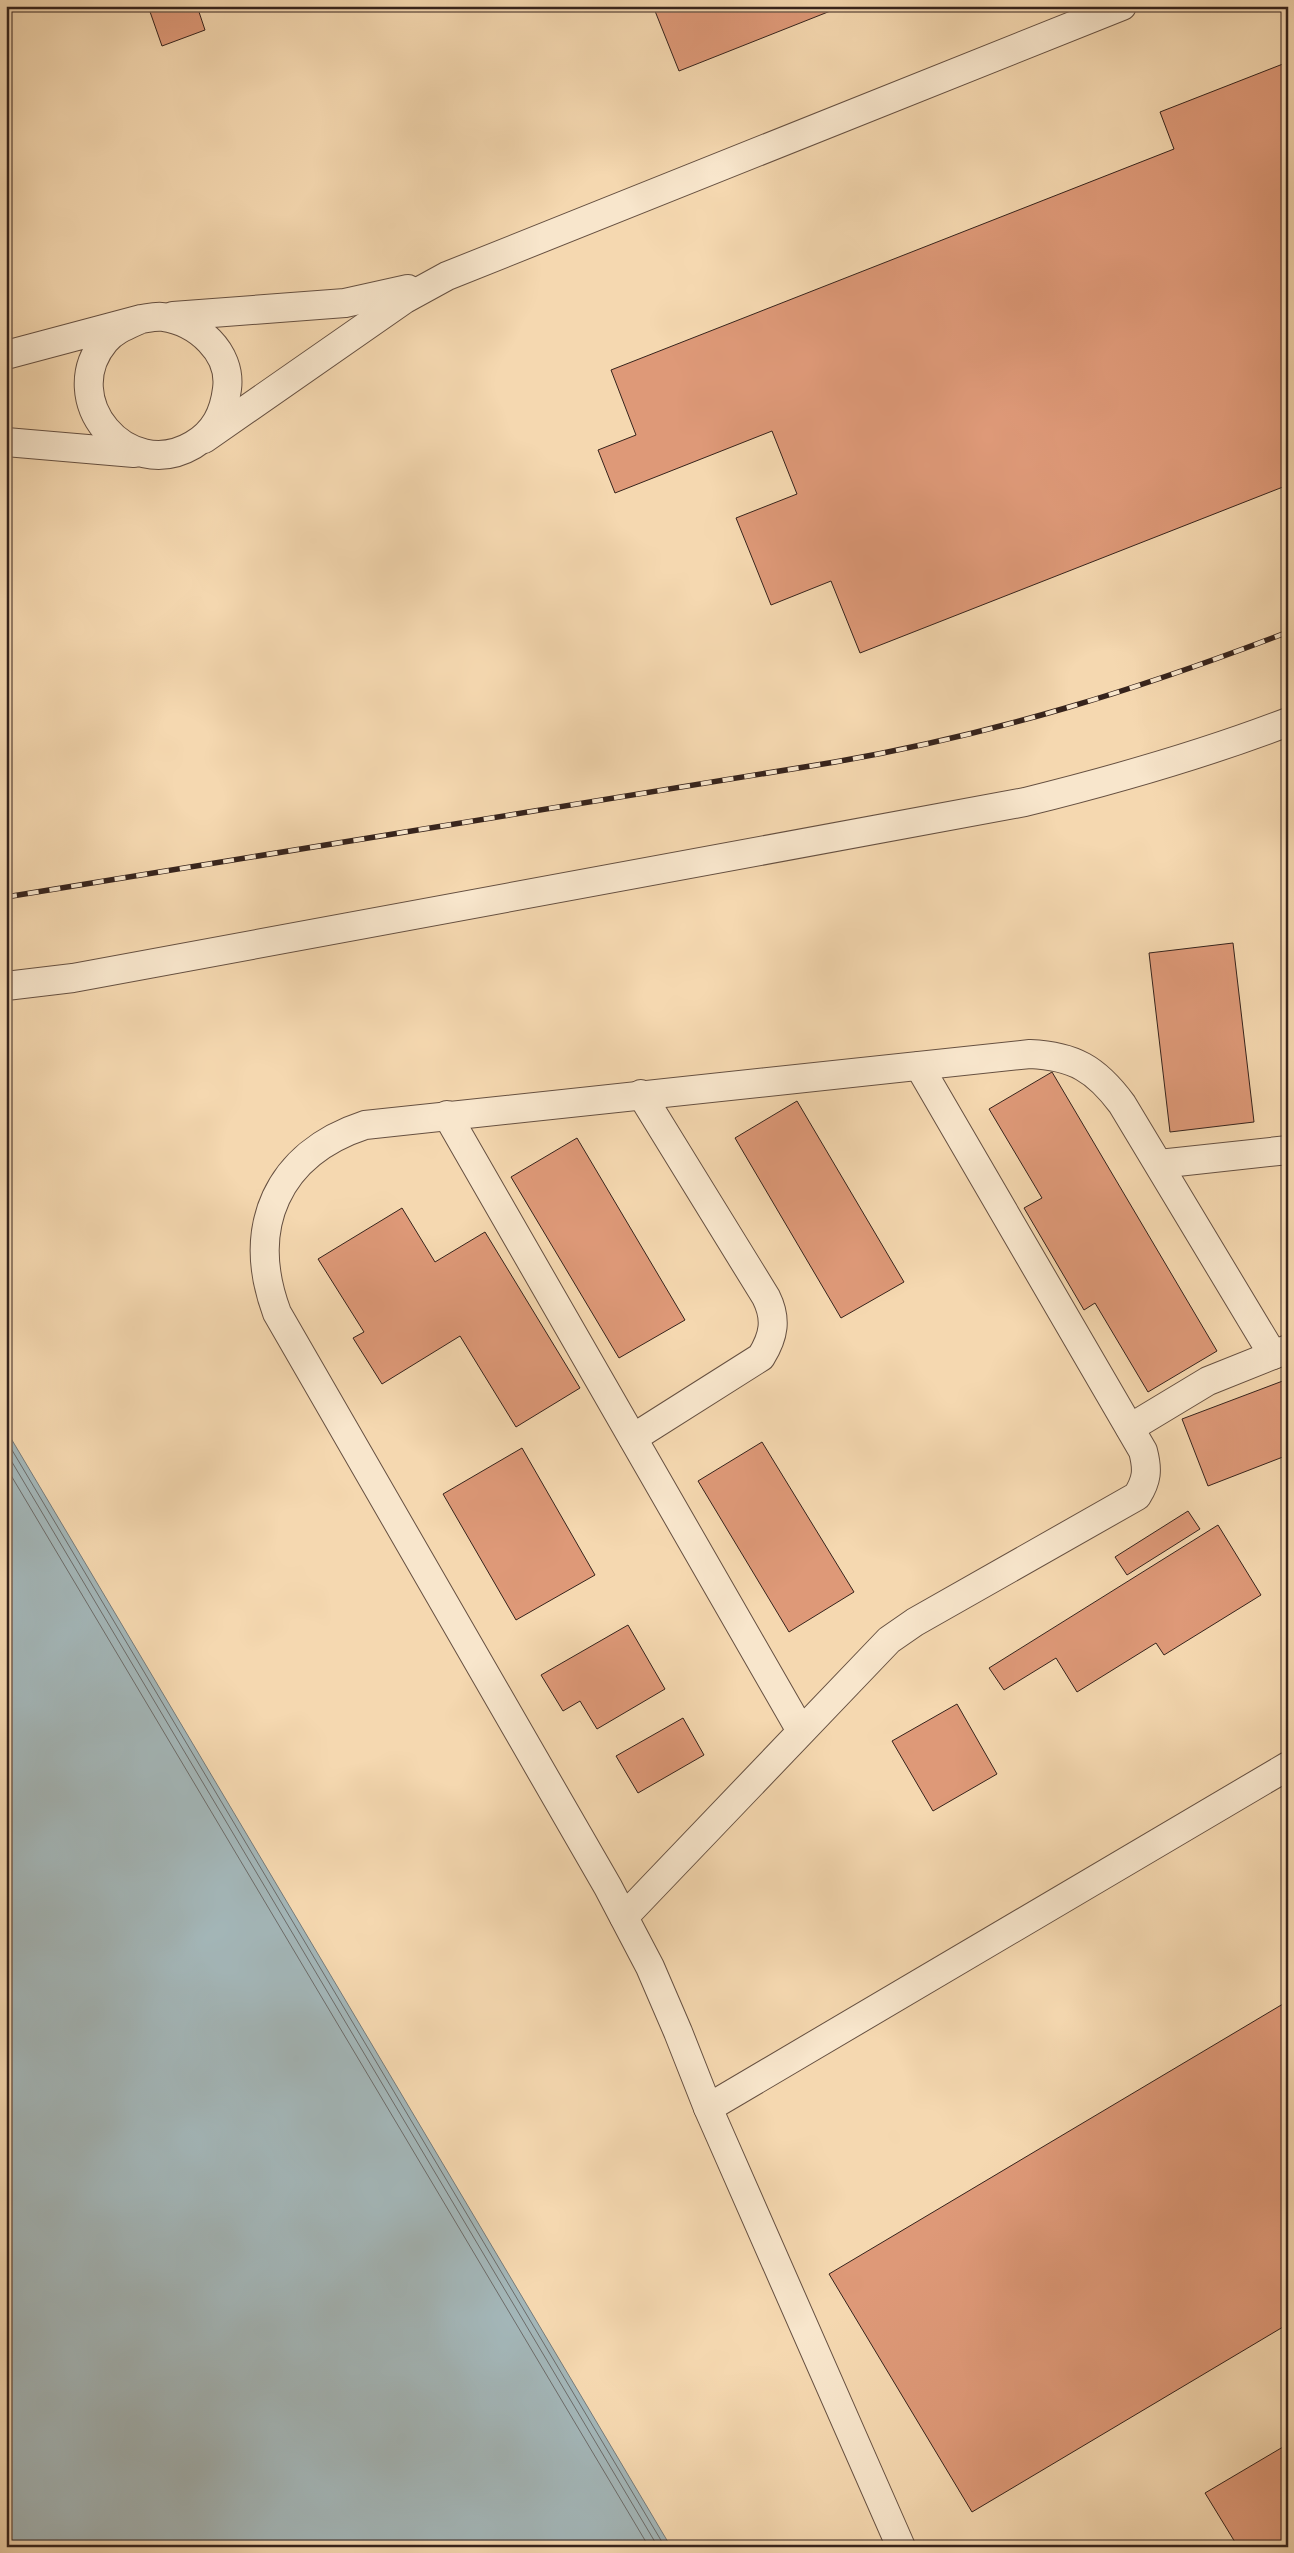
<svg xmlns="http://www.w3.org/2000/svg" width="1294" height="2553" font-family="'Libre Bodoni',serif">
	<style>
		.water { fill: #a3b6b8; stroke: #777b7a }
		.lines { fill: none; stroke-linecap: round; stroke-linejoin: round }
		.shore { stroke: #6c6c6a; stroke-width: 1 }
		.building { fill: #de9978; stroke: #36231c }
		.service-casing { stroke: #665041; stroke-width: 30 }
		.service { stroke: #f8e6cc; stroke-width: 28 }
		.rail-casing { stroke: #36231c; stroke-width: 5.5 }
		.rail { stroke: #f8e6cc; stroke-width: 4; stroke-dasharray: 11; stroke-linecap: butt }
	</style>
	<rect width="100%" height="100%" fill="#f5d8b0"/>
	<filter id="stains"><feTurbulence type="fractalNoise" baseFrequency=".004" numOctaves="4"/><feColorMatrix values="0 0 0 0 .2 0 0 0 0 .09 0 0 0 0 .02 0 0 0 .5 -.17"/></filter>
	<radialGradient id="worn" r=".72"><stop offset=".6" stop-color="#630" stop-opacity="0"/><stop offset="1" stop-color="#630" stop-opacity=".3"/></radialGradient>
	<!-- water -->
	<polygon class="water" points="6,1430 671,2547 6,2547"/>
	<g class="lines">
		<!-- shore -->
		<g class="shore">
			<polyline points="6,1440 665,2547"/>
			<polyline points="6,1452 658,2547"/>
			<polyline points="6,1467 649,2547"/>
		</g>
	</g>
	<!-- building -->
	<g class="building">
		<polygon points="148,6 197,6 205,30 162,46"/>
		<polygon points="653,6 837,6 838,8 679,71"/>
		<polygon points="1288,62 1288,485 860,653 831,581 771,605 755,565 736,518 797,494 772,431 615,493 598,450 636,435 611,370 1174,149 1160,112"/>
		<polygon points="1233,943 1254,1122 1170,1132 1149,953"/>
		<polygon points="1052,1072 1217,1351 1148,1392 1095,1303 1084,1310 1024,1208 1042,1198 989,1109"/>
		<polygon points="797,1101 904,1282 841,1318 735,1138"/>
		<polygon points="577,1138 685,1320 619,1358 511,1177"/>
		<polygon points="402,1208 435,1262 485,1232 580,1388 516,1427 460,1336 382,1384 353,1338 364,1332 318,1259"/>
		<polygon points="1288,1379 1288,1455 1208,1486 1182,1419"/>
		<polygon points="762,1442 854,1592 789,1632 698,1481"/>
		<polygon points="522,1448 595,1575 516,1620 443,1494"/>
		<polygon points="1188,1511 1200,1529 1127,1575 1115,1557"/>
		<polygon points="1218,1525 1261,1595 1164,1655 1156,1643 1077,1692 1056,1658 1004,1690 989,1668"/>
		<polygon points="628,1625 665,1689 597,1729 580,1701 563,1711 541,1675"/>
		<polygon points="957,1704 997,1774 933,1811 892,1741"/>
		<polygon points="683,1718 704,1755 638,1793 616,1756"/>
		<polygon points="1288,2001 1288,2324 972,2512 829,2274"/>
		<polygon points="1288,2444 1288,2547 1238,2547 1205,2493"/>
	</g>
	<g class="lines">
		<defs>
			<g id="service">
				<polyline points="173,316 345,303 408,289"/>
				<path d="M6,355L141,319C148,318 156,316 163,317C197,322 232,352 227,389C224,413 215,432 193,445C127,484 56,399 105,341C114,330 128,325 141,319"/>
				<polyline points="204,439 405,299 447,276 1122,6"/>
				<polyline points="6,442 134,453"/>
				<path d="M6,986L73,978L1025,802C1114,780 1202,755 1288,722"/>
				<polyline points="447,1115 801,1731"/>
				<polyline points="1159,1164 1288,1150"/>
				<polyline points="1130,1428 1208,1381 1288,1349"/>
				<path d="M633,1438L761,1357C774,1336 777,1319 766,1297L641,1094"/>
				<path d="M624,1917L889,1640L915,1622L1137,1496C1147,1480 1148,1470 1143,1451L919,1066"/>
				<polyline points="708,2108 1288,1766"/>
				<path d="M901,2547L708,2108L678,2032L650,1967L608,1887L277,1313C245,1227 277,1154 365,1125L1030,1054C1074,1056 1096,1069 1122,1104L1273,1355"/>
			</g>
		</defs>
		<!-- service casing -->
		<use href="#service" class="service-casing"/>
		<!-- service -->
		<use href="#service" class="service"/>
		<defs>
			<path id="rail" d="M6,897L835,762C995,734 1137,690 1288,632"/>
		</defs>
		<!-- rail casing -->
		<use href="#rail" class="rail-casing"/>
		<!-- rail -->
		<use href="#rail" class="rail"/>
	</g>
	<!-- margin -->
	<rect width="1294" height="2553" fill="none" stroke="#f5d8b0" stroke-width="25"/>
	<rect x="8" y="8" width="1279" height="2538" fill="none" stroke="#36231c" stroke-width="2.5"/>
	<rect x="12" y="12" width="1269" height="2528" fill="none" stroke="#36231c"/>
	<rect width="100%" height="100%" filter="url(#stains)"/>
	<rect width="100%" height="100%" fill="url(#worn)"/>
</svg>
